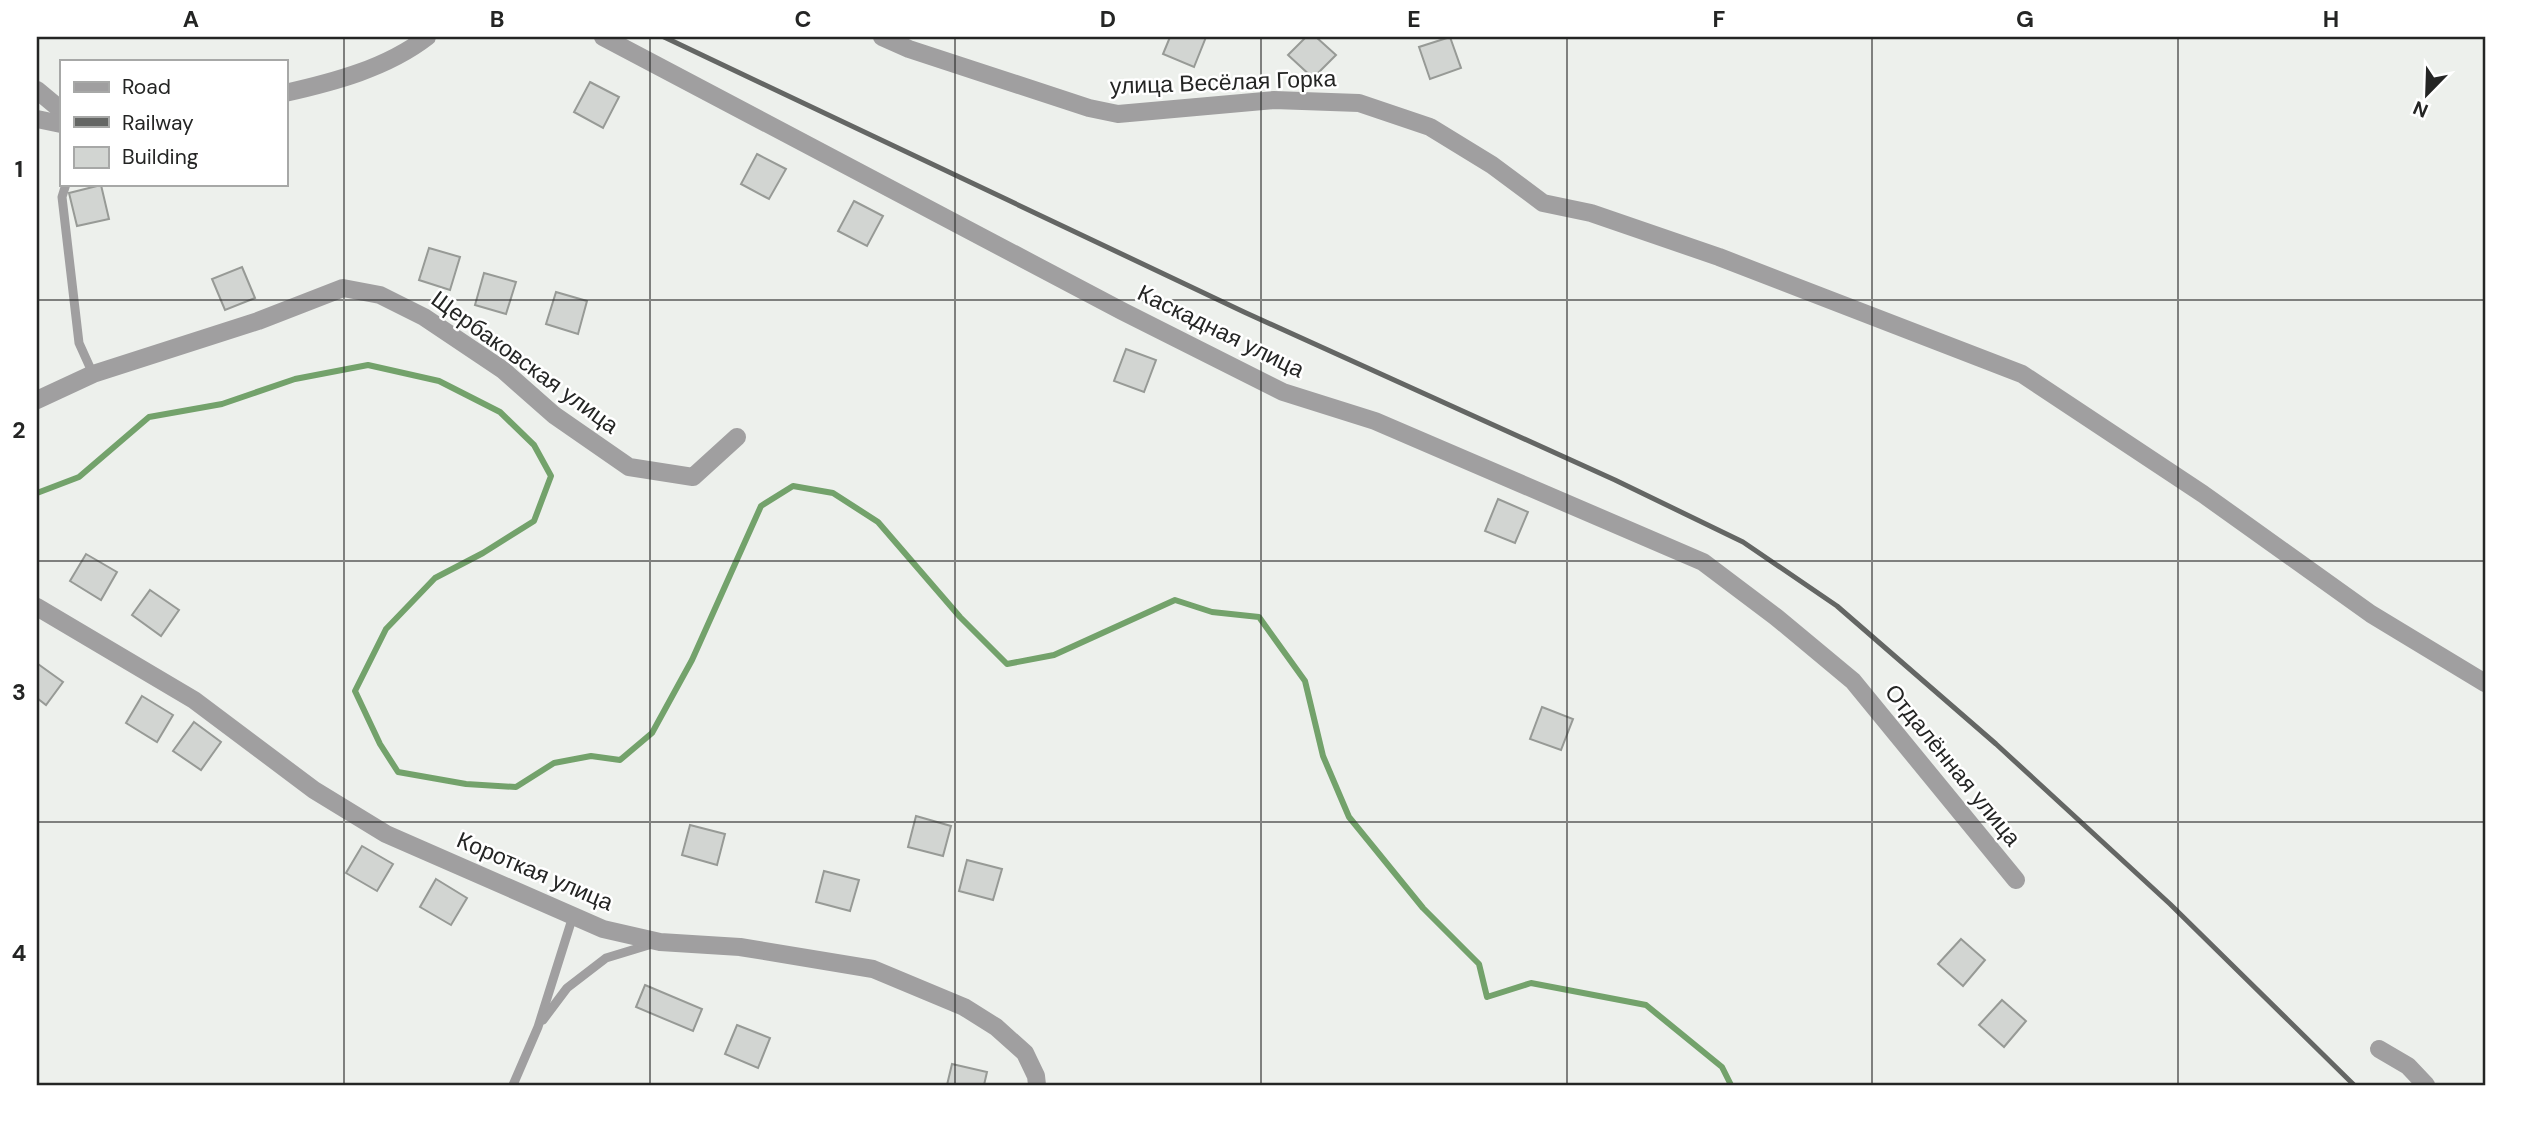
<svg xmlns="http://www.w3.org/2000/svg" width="2522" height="1122" font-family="'DM Sans',sans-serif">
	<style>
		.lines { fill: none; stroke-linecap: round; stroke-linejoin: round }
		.stream { stroke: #73a26b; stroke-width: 6 }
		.building { fill: #d2d5d2; stroke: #979a96; stroke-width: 2 }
		.service { stroke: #a09fa0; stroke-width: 9 }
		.minor { stroke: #a09fa0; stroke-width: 18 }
		.rail { stroke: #646664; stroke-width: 5 }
		.grid { fill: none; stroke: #242524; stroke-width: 2; stroke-opacity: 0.55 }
		.labels { text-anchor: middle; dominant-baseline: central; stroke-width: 5; stroke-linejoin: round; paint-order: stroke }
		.street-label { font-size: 23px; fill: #242524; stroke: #fff }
		.neatline { fill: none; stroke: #242524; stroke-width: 2.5 }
		.grid-label { font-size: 23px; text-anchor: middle; font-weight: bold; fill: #242524 }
	</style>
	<rect width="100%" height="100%" fill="#edf0ec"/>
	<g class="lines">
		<!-- stream -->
		<polyline class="stream" points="37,493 79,477 149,417 222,404 295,379 368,365 439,381 500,412 534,445 551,476 534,521 483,553 435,578 386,629 355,691 380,744 398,772 466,784 516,787 554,763 591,756 620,760 652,733 692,660 761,506 793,486 833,493 878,522 960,617 1007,664 1054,655 1175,600 1212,612 1259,617 1305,681 1323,756 1349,817 1423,908 1479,964 1487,997 1531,983 1646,1005 1722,1067 1731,1085"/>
	</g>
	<!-- building -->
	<g class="building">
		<polygon points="1170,37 1206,37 1194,67 1163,54"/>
		<polygon points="1306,37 1316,37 1336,55 1313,78 1288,55"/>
		<polygon points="1450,37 1461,68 1430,79 1419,47"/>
		<polygon points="590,82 619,97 603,128 574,112"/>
		<polygon points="757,154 786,169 769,199 741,184"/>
		<polygon points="101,185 109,219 77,226 69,193"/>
		<polygon points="854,201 883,216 867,246 838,231"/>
		<polygon points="429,248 460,257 450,290 419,280"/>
		<polygon points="242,267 255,298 225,310 212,279"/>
		<polygon points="484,273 516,282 506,314 475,305"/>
		<polygon points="556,292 587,301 578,334 546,324"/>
		<polygon points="1126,349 1156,360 1144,392 1114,381"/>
		<polygon points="1498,499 1528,512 1515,543 1485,531"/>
		<polygon points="86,554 117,572 101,600 70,581"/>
		<polygon points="150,590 179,610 161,636 132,615"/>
		<polygon points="38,664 63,682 46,705 37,698"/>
		<polygon points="142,696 173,715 157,742 126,723"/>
		<polygon points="1542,707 1573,719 1561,750 1530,739"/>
		<polygon points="194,722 221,742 201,770 173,751"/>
		<polygon points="916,816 951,826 943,856 908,847"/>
		<polygon points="690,825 725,834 717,865 682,855"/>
		<polygon points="362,846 393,864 377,891 346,873"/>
		<polygon points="967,860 1002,869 993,900 959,891"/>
		<polygon points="824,871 859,880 850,911 816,902"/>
		<polygon points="436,879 467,898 451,925 420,907"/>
		<polygon points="1961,939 1985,960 1963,986 1938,964"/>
		<polygon points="645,985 702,1009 693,1031 636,1007"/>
		<polygon points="2002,1000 2026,1021 2004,1047 1979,1025"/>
		<polygon points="737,1025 770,1038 758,1068 725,1054"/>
		<polygon points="952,1064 987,1072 984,1085 947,1085"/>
	</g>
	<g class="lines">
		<!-- service -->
		<g class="service">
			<polyline points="66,184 62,197 79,343 93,374"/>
			<polyline points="543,1020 567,988 606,958 652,944"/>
			<polyline points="513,1085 538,1027 573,916"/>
		</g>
		<!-- minor -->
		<g class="minor">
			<polyline points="603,37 1122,311 1283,392 1375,421 1703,562 1776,617 1853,681 2016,880"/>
			<polyline points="882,37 909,49 1089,108 1118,114 1274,100 1359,103 1430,127 1492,165 1543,203 1591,213 1719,257 2022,374 2203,494 2371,614 2485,683"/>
			<polyline points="37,90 61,110"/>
			<path d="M285,93C334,82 387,68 427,37"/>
			<polyline points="37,119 61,124"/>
			<polyline points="37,400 93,374 258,321 343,288 380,295 424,317 503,370 554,415 629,467 693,477 737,437"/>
			<polyline points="37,607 194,700 314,790 386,834 603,929 660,942 740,947 873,969 964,1007 996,1027 1025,1053 1036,1076 1037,1085"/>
			<polyline points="2379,1049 2408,1066 2426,1085"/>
		</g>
		<!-- rail -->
		<polyline class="rail" points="664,37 1244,312 1615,480 1743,542 1837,606 1996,744 2170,904 2354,1085"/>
	</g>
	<!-- grid -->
	<path class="grid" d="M344,37V1085M650,37V1085M955,37V1085M1261,37V1085M1567,37V1085M1872,37V1085M2178,37V1085M37,300H2485M37,561H2485M37,822H2485"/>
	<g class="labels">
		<!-- street labels -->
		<g class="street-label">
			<text transform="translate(1223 82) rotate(-2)">улица Весёлая Горка</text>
			<text transform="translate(1221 331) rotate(26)">Каскадная улица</text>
			<text transform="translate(525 362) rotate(36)">Щербаковская улица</text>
			<text transform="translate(1953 765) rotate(51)">Отдалённая улица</text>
			<text transform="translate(535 871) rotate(23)">Короткая улица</text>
		</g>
	</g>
	<!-- border -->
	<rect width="2522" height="1122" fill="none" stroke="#ffffff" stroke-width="77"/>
	<!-- legend -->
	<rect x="60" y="60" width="228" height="126" fill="#ffffff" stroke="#a7a8a7" stroke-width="2"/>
	<rect x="74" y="82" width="35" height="10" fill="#a09fa0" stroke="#a7a8a7" stroke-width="2"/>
	<text x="122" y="94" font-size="21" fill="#242524">Road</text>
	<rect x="74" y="117" width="35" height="10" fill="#646664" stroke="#a7a8a7" stroke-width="2"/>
	<text x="122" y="130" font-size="21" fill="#242524">Railway</text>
	<rect x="74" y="147" width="35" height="21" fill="#d2d5d2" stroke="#a7a8a7" stroke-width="2"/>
	<text x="122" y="164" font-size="21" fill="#242524">Building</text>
	<!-- north arrow -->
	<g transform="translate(2427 94) rotate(203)" stroke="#ffffff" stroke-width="5" paint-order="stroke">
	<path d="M0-5L12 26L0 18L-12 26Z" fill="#242524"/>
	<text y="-10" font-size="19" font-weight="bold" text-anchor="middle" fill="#242524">N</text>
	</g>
	<rect x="38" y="38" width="2446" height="1046" class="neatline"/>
	<g class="grid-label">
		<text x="191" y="27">A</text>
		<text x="497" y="27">B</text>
		<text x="803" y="27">C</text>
		<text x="1108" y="27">D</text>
		<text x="1414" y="27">E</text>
		<text x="1719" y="27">F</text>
		<text x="2025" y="27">G</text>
		<text x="2331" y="27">H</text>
		<text x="19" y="177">1</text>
		<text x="19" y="438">2</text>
		<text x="19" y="700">3</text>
		<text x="19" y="961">4</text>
	</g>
</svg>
